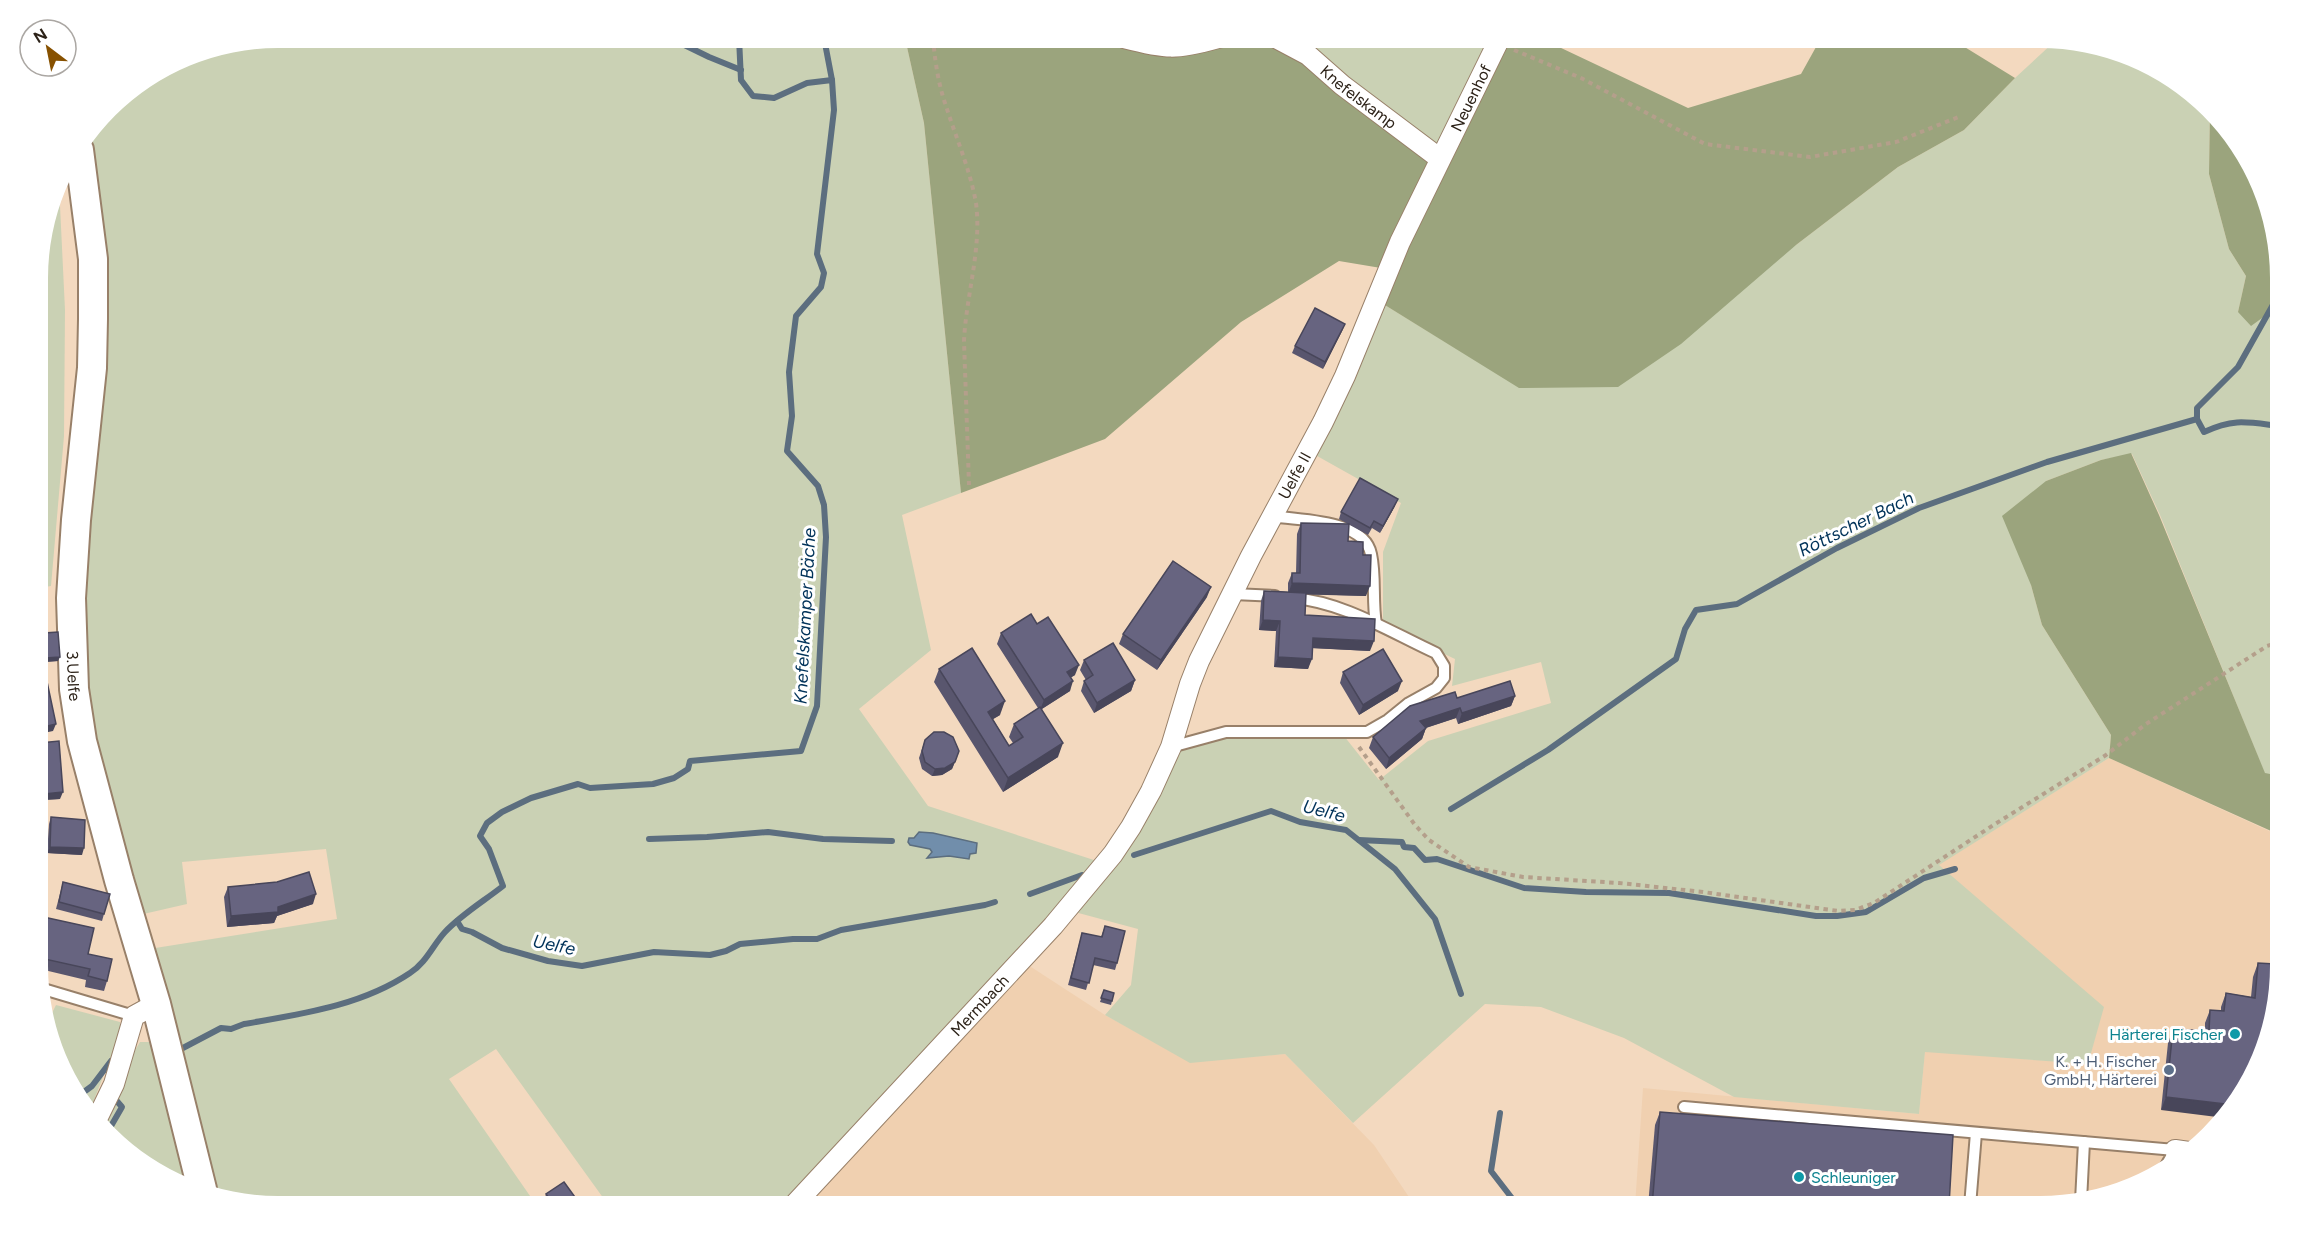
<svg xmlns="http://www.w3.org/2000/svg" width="2318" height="1244" font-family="Figtree,sans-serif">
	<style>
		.built { fill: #f0d0b0 }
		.green { fill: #cad1b4 }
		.forest { fill: #9ba47d }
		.water { fill: #718eab; stroke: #5c6e7f; stroke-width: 1.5 }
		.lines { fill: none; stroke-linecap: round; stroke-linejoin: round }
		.stream { stroke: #5c6e7f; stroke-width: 6 }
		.lane-casing { stroke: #988069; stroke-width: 14 }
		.street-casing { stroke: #988069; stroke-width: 22 }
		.secondary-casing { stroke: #988069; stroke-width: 32 }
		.path { stroke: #b49f8b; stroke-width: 4; stroke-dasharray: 4.5 4.5; stroke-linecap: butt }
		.lane { stroke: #fff; stroke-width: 10 }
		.street { stroke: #fff; stroke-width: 20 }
		.secondary { stroke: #fff; stroke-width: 28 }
		.wall { fill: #59566e }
		.shaded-wall { fill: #48465a }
		.building { fill: #676480; stroke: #48465a; stroke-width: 1.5 }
		.culture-dot { fill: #0f9aa8; stroke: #fff; stroke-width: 2 }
		.service-dot { fill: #5c6f8a; stroke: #fff; stroke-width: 2 }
		.labels { text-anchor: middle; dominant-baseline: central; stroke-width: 6; stroke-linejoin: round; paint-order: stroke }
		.street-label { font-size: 16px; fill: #2c2218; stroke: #fff }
		.culture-label { font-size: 16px; fill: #0d838f; stroke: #fff; text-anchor: end }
		.service-label { font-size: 16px; fill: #4e5e75; stroke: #fff; text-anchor: end }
		.water-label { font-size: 18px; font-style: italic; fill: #003259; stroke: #fff }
	</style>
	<rect width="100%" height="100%" fill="#f3d9bf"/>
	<!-- built -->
	<g class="built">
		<polygon points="2109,758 2280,836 2280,967 2256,1073 2221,1125 2174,1166 2117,1194 2056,1206 1635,1206 1643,1088 1919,1114 1925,1051 2088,1064 2103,1007 1938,865"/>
		<polygon points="1025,963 1105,1015 1190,1062 1285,1054 1374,1145 1415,1206 797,1206"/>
	</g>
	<!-- green -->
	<g class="green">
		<polygon points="278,38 905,38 924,123 961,493 902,515 931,650 859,709 928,806 1100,862 790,1206 609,1206 496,1049 449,1079 537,1206 278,1206 213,1191 149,949 337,919 326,849 182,862 187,904 139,915 96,750 81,633 87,140 119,97 186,56"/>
		<polygon points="1283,38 1495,38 1439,152"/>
		<polygon points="2055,41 2147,62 2199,97 2210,110 2209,174 2229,249 2246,276 2238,312 2269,313 2279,301 2280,776 2265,774 2160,515 2132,454 2101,460 2046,481 2031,585 2042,625 2111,735 2109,758 1939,865 2104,1007 2088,1064 1925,1052 1919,1114 1734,1097 1624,1038 1541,1007 1485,1004 1353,1123 1285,1054 1190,1063 1105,1015 1131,985 1138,929 1071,911 1174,750 1227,736 1344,736 1379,780 1428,741 1551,703 1541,662 1452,686 1455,659 1383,625 1383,552 1401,503 1310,452 1380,302 1519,387 1796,245 1898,167 1964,130 2015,78"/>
		<polygon points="59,185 65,310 64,436 51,586 39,588 38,262"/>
		<polygon points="56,1005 120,1022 120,1033 89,1113 78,1100 48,1021"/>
		<path d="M140,1042H152L189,1186C155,1178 124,1153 102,1127L125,1067Z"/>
	</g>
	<!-- forest -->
	<g class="forest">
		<polygon points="905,38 1114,38 1128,42 1270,38 1436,160 1387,269 1339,261 1241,322 1105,439 961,493 924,123"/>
		<polygon points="1505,38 1540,38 1688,108 1801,74 1821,38 1950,38 2015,78 1964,130 1898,167 1796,245 1681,344 1618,387 1519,388 1380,302"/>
		<polygon points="2210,110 2240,144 2278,247 2279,301 2269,313 2251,326 2238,312 2246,276 2229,249 2209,174"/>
		<polygon points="2131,453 2159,515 2265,773 2280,776 2280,835 2109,758 2111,735 2042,625 2031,585 2002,516 2046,481 2101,460"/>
	</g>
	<!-- water -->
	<polygon class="water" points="919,832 933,833 977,843 976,853 970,854 969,859 949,856 927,858 932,852 930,849 910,845 908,842 909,838 914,838"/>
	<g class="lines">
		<!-- stream -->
		<g class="stream">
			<polyline points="670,38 709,57 741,70"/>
			<polyline points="824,38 832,80"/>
			<polyline points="2197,419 2197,408 2238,367 2279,294"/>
			<path d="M2197,419L2204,432C2234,418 2247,422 2279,426"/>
			<polyline points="1451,809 1548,750 1676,659 1685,629 1696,610 1737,604 1837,548 1919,508 2047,462 2197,419"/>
			<polyline points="649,839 707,837 768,832 823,839 892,841"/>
			<polyline points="1359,840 1402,842 1404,847 1414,848 1425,860 1437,859 1524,888 1586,892 1669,893 1816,916 1837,916 1866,912 1924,878 1955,869"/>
			<polyline points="1134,855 1271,811 1300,822 1346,830 1395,869 1435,919 1461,994"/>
			<polyline points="1030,894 1082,875"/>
			<polyline points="457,921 462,929 472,932 502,948 548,961 582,966 654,952 710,955 726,951 740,944 793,939 817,939 841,930 985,905 995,902"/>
			<path d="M181,1049L221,1028L231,1029L244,1024C301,1014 361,1006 410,973C426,963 433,945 445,932C462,914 484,901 503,886L489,849L480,836L487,823L502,812L531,798L578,784L590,788L653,784L674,778L688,769L690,761L801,751L817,706L826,537L824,505L818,486L787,451L792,416L789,372L796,316L821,287L824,273L817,254L834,110L832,80L807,83L774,98L753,96L741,80L739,38"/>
			<polyline points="77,1097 92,1086 111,1061"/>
			<polyline points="1500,1113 1491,1171 1518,1206"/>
			<polyline points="107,1133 122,1107 116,1100"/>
		</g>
		<defs>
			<g id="lane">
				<path d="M1273,516C1301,521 1364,519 1371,554C1376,577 1372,601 1376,624"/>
				<polyline points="1233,594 1275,596"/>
				<path d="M1171,747L1226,732H1367L1388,720L1409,703L1436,688L1444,678V666L1436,653C1390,632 1344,602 1293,598"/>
				<polyline points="40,988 134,1016"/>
				<polyline points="1684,1107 2175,1150 2163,1171"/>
				<polyline points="2081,1201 2084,1142"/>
				<polyline points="1970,1206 1976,1133"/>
			</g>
			<g id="street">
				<path d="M1124,38C1167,49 1175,50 1218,38"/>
				<path id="s1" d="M1276,38L1308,55L1342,85L1439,158"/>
				<polyline points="96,1121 114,1084 134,1016 156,1004"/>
				<polyline points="2175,1150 2189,1152"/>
				<path id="s2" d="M793,1206L1053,926L1113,854L1131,827L1151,791L1171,747L1190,684L1199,661L1251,556L1323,422L1345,376L1400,242L1500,38"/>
			</g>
			<g id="secondary">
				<path id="s3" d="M79,150L93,259V319L92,368L76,520L71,598L74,689L82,741L119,880L156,1004L202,1189"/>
			</g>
		</defs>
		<!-- lane casing -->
		<use href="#lane" class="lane-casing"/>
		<!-- street casing -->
		<use href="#street" class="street-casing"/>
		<!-- secondary casing -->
		<use href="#secondary" class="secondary-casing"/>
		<!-- path -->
		<g class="path">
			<path d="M933,38C935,61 938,83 946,106C956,138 970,169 976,203C982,248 966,296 964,341L969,485"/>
			<polyline points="1514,50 1581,78 1705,144 1810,157 1896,142 1961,116"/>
			<polyline points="1359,747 1415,825 1429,840 1469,867 1523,877 1619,883 1703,892 1838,911 1855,910 1874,903 1995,824 2106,755 2146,724 2267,646 2280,642"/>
		</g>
		<!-- lane -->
		<use href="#lane" class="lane"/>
		<!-- street -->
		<use href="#street" class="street"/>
		<!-- secondary -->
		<use href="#secondary" class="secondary"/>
	</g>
	<!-- wall -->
	<g class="wall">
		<polygon points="1345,324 1342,331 1323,369 1292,353 1295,346"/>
		<polygon points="1395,506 1380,533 1372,528 1368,535 1339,519 1341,512"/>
		<polygon points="1301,523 1348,541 1363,555 1366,596 1306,594 1305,615 1370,651 1313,648 1308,669 1274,667 1276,631 1259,630 1261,601 1264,591 1288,592 1288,583 1292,573 1296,573 1297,534"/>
		<polygon points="1207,597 1157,670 1119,644 1123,634"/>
		<polygon points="1037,624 1075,675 1071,677 1070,691 1042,709 1058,757 1003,792 934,682 939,669 1000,715 993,719 1009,746 1013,743 1009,737 1014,724 1038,708 997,644 1001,633"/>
		<polygon points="44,633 58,661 44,662 42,636"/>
		<polygon points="1084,660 1135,680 1131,691 1094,713 1081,691 1084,681 1086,680 1080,670"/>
		<polygon points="1343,672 1398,691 1359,715 1340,683"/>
		<polygon points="1515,696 1511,706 1458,724 1456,718 1426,728 1422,739 1386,769 1369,748 1373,737 1457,698"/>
		<polygon points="925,740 959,751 952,769 942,775 932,776 922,769 919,758"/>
		<polygon points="40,743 60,799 42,800 39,766 39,746"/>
		<polygon points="51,817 82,855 47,853 49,824"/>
		<polygon points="63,882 104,914 102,921 56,909"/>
		<polygon points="228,887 313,904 277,916 274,923 227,927 224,897"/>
		<polygon points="39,916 88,954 107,981 104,991 85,987 86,980 40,969"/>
		<polygon points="2278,924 2280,967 2161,1110 2168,1043 2173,1029 2205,1031 2205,1023 2210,1010 2221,1011 2221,1007 2226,993 2251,997 2253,977 2258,963 2271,964 2273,938"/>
		<polygon points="1105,926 1117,963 1115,970 1093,965 1086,990 1068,985 1082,933 1101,937"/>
		<polygon points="1104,990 1114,993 1111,1005 1100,1002"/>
		<polygon points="1660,1112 1949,1206 1648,1206 1655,1125"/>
		<polygon points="546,1194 579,1206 548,1206 544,1201"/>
	</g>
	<!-- shaded-wall -->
	<g class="shaded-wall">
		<polygon points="1345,324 1342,331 1323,369 1325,362"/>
		<polygon points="1398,499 1395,506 1380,533 1383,526"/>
		<polygon points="1292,583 1370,586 1366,596 1288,594"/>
		<polygon points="1211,587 1207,597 1157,670 1161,660"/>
		<polygon points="1263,620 1280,621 1276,631 1259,630"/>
		<polygon points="1313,638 1374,641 1370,651 1310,648"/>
		<polygon points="60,657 58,661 44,662 45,658"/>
		<polygon points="1278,657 1312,659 1308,669 1274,667"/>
		<polygon points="1079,665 1075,675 1064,682 1067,672"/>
		<polygon points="1135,680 1131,691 1094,713 1097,703"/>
		<polygon points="1073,681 1070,691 1040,710 1044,700"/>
		<polygon points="1402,681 1398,691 1359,715 1363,705"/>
		<polygon points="1515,696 1511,706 1458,724 1462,713"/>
		<polygon points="1005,701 1000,715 983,725 988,712"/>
		<polygon points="1460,708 1456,718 1416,731 1420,721"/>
		<polygon points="56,724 53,731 39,734 39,728"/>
		<polygon points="1426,728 1422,739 1386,769 1389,758"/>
		<polygon points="1063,743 1058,757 1003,792 1008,778"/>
		<polygon points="955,762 952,769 942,775 932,776 935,769"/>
		<polygon points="63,792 60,799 42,800 44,794"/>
		<polygon points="50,847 84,848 82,855 47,853"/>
		<polygon points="316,894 313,904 277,916 274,923 227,927 231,916 278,907"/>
		<polygon points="2166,1097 2234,1105 2225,1118 2161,1110"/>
	</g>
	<!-- building -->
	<g class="building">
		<polygon points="1315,308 1345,324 1325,362 1295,346"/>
		<polygon points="1360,478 1398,499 1383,526 1374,521 1370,528 1341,512"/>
		<polygon points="1301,523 1349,524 1348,541 1363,542 1363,555 1371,555 1370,586 1292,583 1292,573 1300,573"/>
		<polygon points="1173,561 1211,587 1161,660 1123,634"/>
		<polygon points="1264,591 1306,593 1305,615 1375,619 1374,641 1313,638 1312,659 1278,657 1280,621 1263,620"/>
		<polygon points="1031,614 1037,624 1048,617 1079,665 1067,672 1073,681 1044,700 1001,633"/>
		<polygon points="58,632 60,657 45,658 44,633"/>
		<polygon points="1113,643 1135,680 1097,703 1084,681 1093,675 1084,660"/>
		<polygon points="972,648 1005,701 988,712 1009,746 1023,737 1014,724 1040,707 1063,743 1008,778 939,669"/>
		<polygon points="1383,649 1402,681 1363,705 1343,672"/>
		<polygon points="46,677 56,724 39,728 39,678"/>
		<polygon points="1510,681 1515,696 1462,713 1460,708 1420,721 1426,728 1389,758 1373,737 1410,706 1455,692 1457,698"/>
		<polygon points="934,732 944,732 953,737 959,751 955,762 945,768 935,769 925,762 922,751 925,740"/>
		<polygon points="59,741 63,792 44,794 40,743"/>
		<polygon points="51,817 85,820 84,848 50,847"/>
		<polygon points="309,872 316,894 278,907 278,912 231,916 228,887 277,882"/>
		<polygon points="63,882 110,894 104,914 59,902"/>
		<polygon points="39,916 94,928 88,954 112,959 107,981 88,976 90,969 40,958"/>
		<polygon points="2280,923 2280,967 2256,1073 2234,1105 2166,1097 2173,1029 2209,1031 2210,1010 2224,1011 2226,993 2255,998 2258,963 2275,964 2278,924"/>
		<polygon points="1105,926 1125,931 1117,963 1095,958 1089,983 1071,978 1082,933 1102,937"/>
		<polygon points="1104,990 1114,993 1112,1001 1101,998"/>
		<polygon points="1660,1112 1953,1135 1949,1206 1652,1206"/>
		<polygon points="564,1182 580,1204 577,1206 555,1206 546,1194"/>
	</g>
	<!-- markers -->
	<g class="culture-dot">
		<circle cx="2235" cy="1034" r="6"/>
		<circle cx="1799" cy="1177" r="6"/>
	</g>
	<circle class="service-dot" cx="2169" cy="1070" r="6"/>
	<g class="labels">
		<!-- street labels -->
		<g class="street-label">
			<text stroke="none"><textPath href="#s1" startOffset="102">Knefelskamp</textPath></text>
			<text stroke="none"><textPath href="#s2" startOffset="1314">Neuenhof</textPath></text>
			<text stroke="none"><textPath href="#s2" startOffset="897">Uelfe II</textPath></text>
			<text stroke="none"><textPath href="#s3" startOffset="528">3.Uelfe</textPath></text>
			<text stroke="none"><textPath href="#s2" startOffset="274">Mermbach</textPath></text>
		</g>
		<!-- culture labels -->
		<g class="culture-label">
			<text x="2223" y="1034">Härterei Fischer</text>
			<text x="1811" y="1177" text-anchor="start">Schleuniger</text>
		</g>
		<!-- service labels -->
		<g class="service-label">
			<text x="2157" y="1061">K. + H. Fischer<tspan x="2157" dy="18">GmbH, Härterei</tspan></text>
		</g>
		<!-- water labels -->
		<g class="water-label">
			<text transform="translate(1856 524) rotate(-26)">Röttscher Bach</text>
			<text transform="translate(805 616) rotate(-87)">Knefelskamper Bäche</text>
			<text transform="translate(1324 811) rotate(14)">Uelfe</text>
			<text transform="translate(554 945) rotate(12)">Uelfe</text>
		</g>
	</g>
	<!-- crop -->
	<path d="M0 0H2318V1244H0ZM278 48H2040A230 230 0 0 1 2270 278V966A230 230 0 0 1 2040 1196H278A230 230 0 0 1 48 966V278A230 230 0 0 1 278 48Z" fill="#fff" fill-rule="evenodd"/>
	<!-- north arrow -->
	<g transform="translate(48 48) rotate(328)"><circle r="28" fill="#ffffff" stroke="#aba7a3" stroke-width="1.5"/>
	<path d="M0-4.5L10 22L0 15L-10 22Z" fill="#875100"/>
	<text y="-9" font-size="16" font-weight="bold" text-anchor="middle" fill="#2c2218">N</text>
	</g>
</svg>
